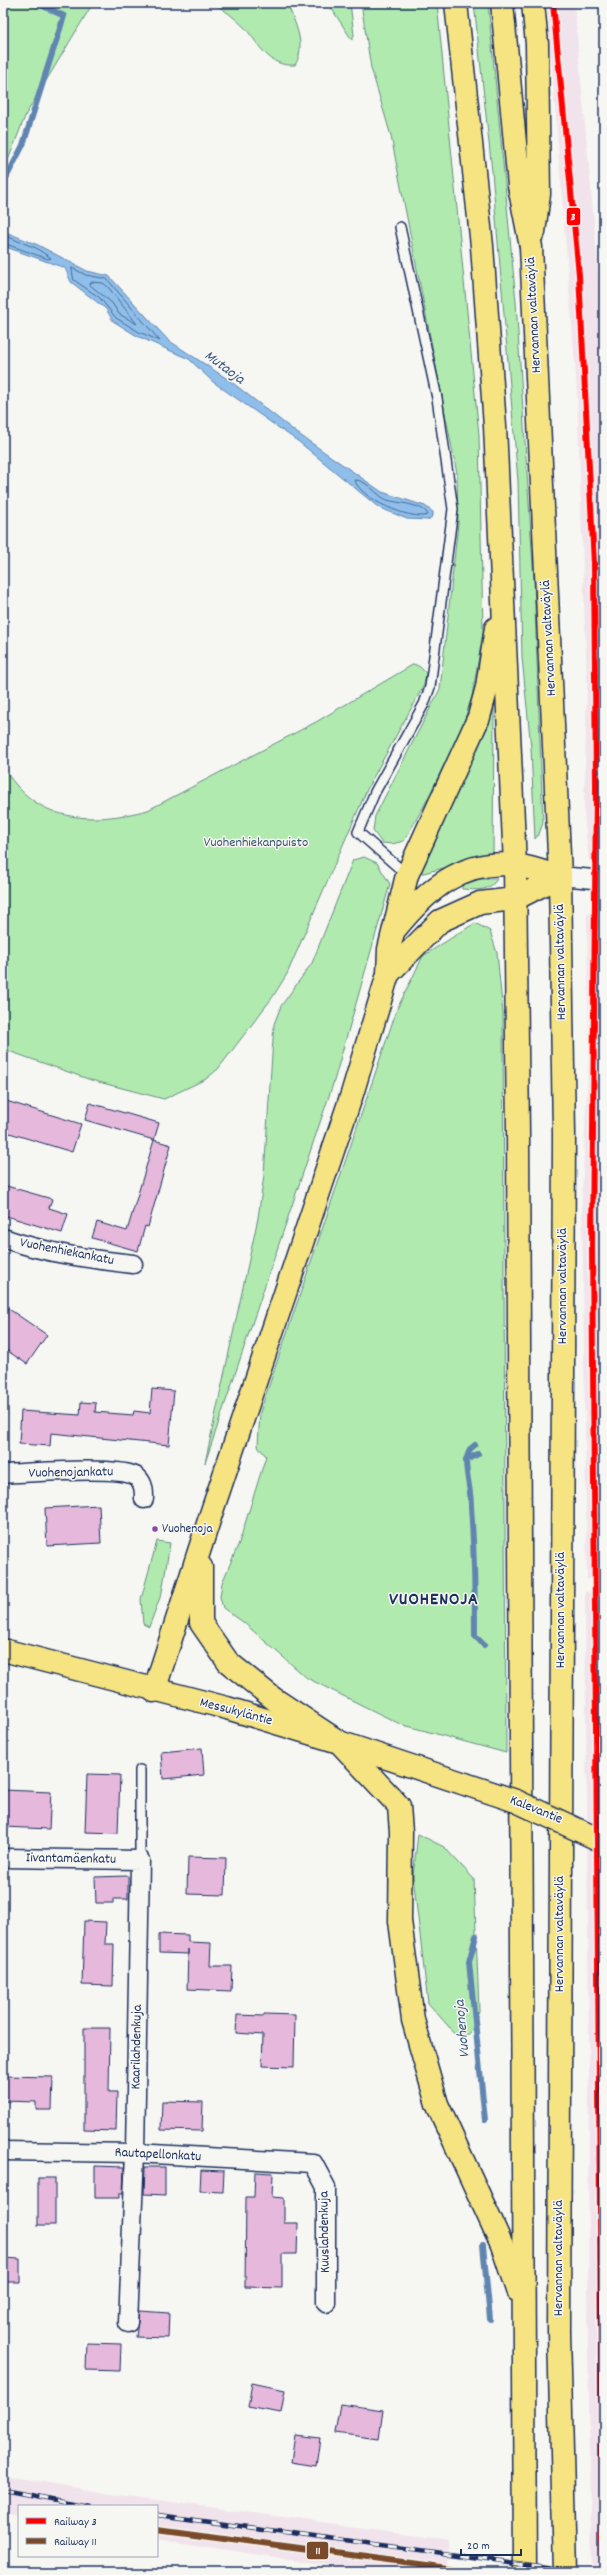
<svg xmlns="http://www.w3.org/2000/svg" width="607" height="2575" font-family="Dekko,sans-serif">
	<style>
		.built { fill: #f1e3eb }
		.green { fill: #b1eaae; stroke: #668c86 }
		.water { fill: #8ebee9; stroke: #6085b1 }
		.lines { fill: none; stroke-linecap: round; stroke-linejoin: round }
		.shore { stroke: #496896; stroke-width: 1 }
		.stream { stroke: #6085b1; stroke-width: 6 }
		.building { fill: #e5b8dc; stroke: #1b2f5e }
		.lane-casing { stroke: #1b2f5e; stroke-width: 12 }
		.street-casing { stroke: #1b2f5e; stroke-width: 21 }
		.primary-casing { stroke: #1b2f5e; stroke-width: 25 }
		.highway-casing { stroke: #1b2f5e; stroke-width: 25 }
		.lane { stroke: #f6f6f2; stroke-width: 9 }
		.street { stroke: #f6f6f2; stroke-width: 18 }
		.primary { stroke: #f6e381; stroke-width: 22 }
		.highway { stroke: #f6e381; stroke-width: 22 }
		.rail-casing { stroke: #1b2f5e; stroke-width: 4.5 }
		.rail { stroke: #f6f6f2; stroke-width: 3; stroke-dasharray: 9; stroke-linecap: butt }
		.primary-bridge-casing { stroke: #1b2f5e; stroke-width: 25; stroke-linecap: butt }
		.primary-bridge { stroke: #f6e381; stroke-width: 22 }
		.rail-1-casing { stroke: #f6f6f2; stroke-width: 9 }
		.rail-2-casing { stroke: #f6f6f2; stroke-width: 9 }
		.rail-1 { stroke: #f00; stroke-width: 6 }
		.rail-2 { stroke: #7a4b2a; stroke-width: 6 }
		.bus-dot { fill: #8e44ad; stroke: #f6f6f2; stroke-width: 1.5 }
		.labels { text-anchor: middle; dominant-baseline: central; stroke-width: 3; stroke-linejoin: round; paint-order: stroke }
		.bus-label { font-size: 13px; fill: #1b2f5e; stroke: #f6f6f2; text-anchor: start }
		.street-label { font-size: 14px; fill: #1b2f5e; stroke: #f6f6f2 }
		.park-label { font-size: 14px; fill: #39546e; stroke: #f6f6f2 }
		.water-label { font-size: 15px; font-style: italic; fill: #385381; stroke: #f6f6f2 }
		.district-label { font-size: 18px; font-weight: bold; letter-spacing: 1px; fill: #1b2f5e; stroke: #f6f6f2 }
		.line-badge { stroke: #f6f6f2; stroke-width: 1.5 }
		.badge-label { font-size: 11px; text-anchor: middle; font-weight: bold; fill: #fff }
	</style>
	<rect width="100%" height="100%" fill="#f6f6f2"/>
	<filter id="ink" filterUnits="userSpaceOnUse"><feTurbulence type="fractalNoise" baseFrequency=".025" numOctaves="2"/><feDisplacementMap in="SourceGraphic" scale="8" xChannelSelector="R" yChannelSelector="G"/><feConvolveMatrix kernelMatrix="1 2 1 2 8 2 1 2 1" color-interpolation-filters="sRGB"/></filter>
	<g filter="url(#ink)">
		<!-- built -->
		<g class="built">
			<polygon points="547,3 574,3 602,311 604,862 589,861 584,813 587,685 577,389"/>
			<polygon points="604,903 604,1578 587,1579 582,1196 589,1049 587,915"/>
			<polygon points="585,1592 604,1592 604,2572 592,2572 588,2345 589,2049"/>
			<polygon points="3,2475 104,2493 447,2539 449,2572 372,2572 157,2539 157,2506 19,2506 19,2516 3,2513"/>
		</g>
		<!-- green -->
		<g class="green">
			<polygon points="3,3 93,3 26,114 3,173"/>
			<path d="M213,3H287C295,23 307,45 295,65C268,67 260,45 245,28C235,18 225,10 213,3Z"/>
			<polygon points="328,3 350,3 354,35 352,40"/>
			<polygon points="361,3 437,3 479,435 483,633 472,696 462,728 425,804 404,841 392,844 382,843 373,831 375,816 440,689 458,524 457,474 391,136 371,68"/>
			<polygon points="474,3 488,3 516,302 534,581 543,823 539,834 535,839 531,748 522,657 518,481 492,171"/>
			<path d="M414,664L420,667L426,673L424,685L369,785L287,974L272,998L218,1069L206,1079L164,1099L91,1080L3,1049V766C35,823 90,825 148,810L316,722Z"/>
			<polygon points="494,708 493,856 415,875 486,717"/>
			<polygon points="364,857 377,863 390,884 334,1081 205,1463 258,1218 264,1175 274,1024 281,1006 312,963 353,860"/>
			<path d="M462,879H497C489,892 476,890 462,889Z"/>
			<polygon points="475,923 490,931 497,953 503,1014 506,1753 400,1724 307,1678 243,1622 223,1608 220,1597 222,1583 239,1543 266,1456 258,1446 260,1412 397,1009 423,956"/>
			<polygon points="157,1541 170,1543 162,1592 149,1627 143,1624 141,1599"/>
			<polygon points="418,1834 444,1847 474,1879 479,2011 470,2034 456,2035 428,2003 413,1876"/>
		</g>
		<!-- water -->
		<g class="water">
			<polygon points="600,3 604,3 604,39"/>
			<polygon points="3,231 38,245 87,271 109,276 168,340 229,380 297,433 382,492 425,506 433,512 433,516 428,520 407,519 378,507 299,442 213,382 189,359 137,336 113,321 106,309 71,282 65,268 3,246"/>
		</g>
		<g class="lines">
			<!-- shore -->
			<g class="shore">
				<polyline points="3,235 36,248 51,258 48,259 3,243"/>
				<polygon points="72,268 86,275 107,279 160,341 139,332 116,318 100,298 74,280"/>
				<polygon points="92,282 103,283 108,287 137,324 119,314 112,303 90,285"/>
				<path d="M355,480C366,479 377,496 387,500C397,503 424,504 428,515C411,521 358,498 355,480Z"/>
			</g>
			<!-- stream -->
			<g class="stream">
				<polyline points="3,184 23,145 64,16 37,3"/>
				<path d="M478,1454L466,1460C466,1475 471,1490 471,1506C474,1549 475,1592 475,1636L484,1645"/>
				<polyline points="466,1460 470,1449 475,1445"/>
				<polyline points="476,1936 469,1962 485,2120"/>
				<polyline points="483,2245 490,2319"/>
			</g>
		</g>
		<!-- building -->
		<g class="building">
			<polygon points="3,1100 81,1124 72,1152 3,1131"/>
			<polygon points="90,1103 159,1123 154,1140 85,1120"/>
			<polygon points="154,1140 171,1145 148,1227 145,1226 138,1251 92,1238 97,1222 127,1231"/>
			<polygon points="3,1185 52,1199 49,1208 68,1214 62,1233 3,1215"/>
			<polygon points="3,1305 47,1335 27,1364 3,1348"/>
			<polygon points="152,1389 174,1391 169,1445 51,1433 50,1446 19,1444 21,1411 80,1415 81,1402 96,1403 95,1412 133,1415 134,1411 150,1413"/>
			<polygon points="99,1505 101,1543 47,1546 45,1508"/>
			<polygon points="202,1748 204,1775 163,1779 161,1752"/>
			<polygon points="87,1774 120,1775 118,1833 85,1832"/>
			<polygon points="3,1790 51,1792 49,1829 3,1827"/>
			<polygon points="188,1857 226,1858 225,1895 187,1894"/>
			<polygon points="128,1876 128,1899 113,1899 113,1903 96,1903 95,1877"/>
			<polygon points="84,1921 106,1922 105,1944 114,1944 113,1986 82,1985"/>
			<polygon points="159,1934 188,1935 188,1942 211,1943 210,1966 232,1966 231,1991 187,1989 188,1949 188,1954 159,1953"/>
			<polygon points="264,2014 295,2015 294,2067 262,2066 263,2035 236,2033 237,2015 264,2016"/>
			<polygon points="84,2028 110,2028 109,2092 117,2092 116,2131 84,2130"/>
			<polygon points="3,2076 53,2077 52,2110 36,2110 36,2102 3,2101"/>
			<polygon points="162,2101 203,2102 202,2131 161,2130"/>
			<polygon points="95,2166 124,2167 123,2193 119,2193 119,2198 95,2198"/>
			<polygon points="145,2167 165,2167 165,2195 144,2194"/>
			<polygon points="201,2170 224,2171 223,2192 200,2191"/>
			<polygon points="255,2172 273,2173 272,2197 284,2198 284,2223 298,2223 297,2254 282,2254 282,2288 245,2287 246,2197 254,2197"/>
			<rect x="38" y="2178" width="17" height="47"/>
			<polygon points="3,2258 20,2259 20,2282 3,2282"/>
			<polygon points="139,2311 169,2313 168,2338 136,2337"/>
			<polygon points="87,2343 121,2344 120,2371 86,2370"/>
			<polygon points="252,2383 285,2390 281,2413 248,2407"/>
			<polygon points="340,2404 383,2410 379,2439 335,2433"/>
			<polygon points="295,2435 320,2438 316,2466 291,2462"/>
		</g>
		<g class="lines">
			<defs>
				<g id="lane">
					<polyline points="400,227 437,398 453,509 430,687 424,704 375,792 358,832 407,875"/>
					<polyline points="140,1770 140,1860"/>
				</g>
				<g id="street">
					<polyline points="560,876 604,880"/>
					<path d="M3,1238C45,1253 89,1259 133,1264"/>
					<path d="M3,1474C27,1473 121,1465 137,1477C144,1483 144,1491 144,1499"/>
					<polyline points="3,1858 140,1860 135,2153 128,2323"/>
					<polyline points="3,2151 135,2153 313,2163 326,2187 326,2303"/>
				</g>
				<polyline id="primary" points="3,1650 227,1708 339,1742 465,1784"/>
				<g id="highway">
					<polyline points="456,3 482,246 495,426 515,865 518,1134 525,2572"/>
					<polyline points="502,3 519,186 531,247 560,876 564,1134 559,2332 565,2572"/>
					<polyline points="533,3 537,44 539,194 534,232"/>
					<path d="M396,928C427,890 462,859 515,865C530,867 545,873 560,876"/>
					<polyline points="388,974 440,921 480,903 515,899 560,876"/>
					<polyline points="201,1567 201,1623 228,1662 274,1699 339,1742 399,1806 401,1832 400,1921 413,2020 437,2104 502,2245 517,2290"/>
					<polyline points="154,1691 212,1511 352,1094 388,974 389,949 407,875 479,717 487,687 496,628"/>
				</g>
			</defs>
			<!-- lane casing -->
			<use href="#lane" class="lane-casing"/>
			<!-- street casing -->
			<use href="#street" class="street-casing"/>
			<!-- primary casing -->
			<use href="#primary" class="primary-casing"/>
			<!-- highway casing -->
			<use href="#highway" class="highway-casing"/>
			<!-- lane -->
			<use href="#lane" class="lane"/>
			<!-- street -->
			<use href="#street" class="street"/>
			<!-- primary -->
			<use href="#primary" class="primary"/>
			<!-- highway -->
			<use href="#highway" class="highway"/>
			<defs>
				<g id="rail">
					<polyline points="3,2490 89,2506"/>
					<polyline points="157,2515 584,2572"/>
				</g>
			</defs>
			<!-- rail casing -->
			<use href="#rail" class="rail-casing"/>
			<!-- rail -->
			<use href="#rail" class="rail"/>
			<defs>
				<polyline id="primary-bridge" points="465,1784 516,1801 604,1842"/>
			</defs>
			<!-- primary-bridge casing -->
			<use href="#primary-bridge" class="primary-bridge-casing"/>
			<!-- primary-bridge -->
			<use href="#primary-bridge" class="primary-bridge"/>
			<defs>
				<polyline id="rail-1" points="553,3 579,275 594,564 596,785 592,1246 603,2572"/>
				<polyline id="rail-2" points="157,2529 478,2572"/>
			</defs>
			<!-- rail-1 casing -->
			<use href="#rail-1" class="rail-1-casing"/>
			<!-- rail-2 casing -->
			<use href="#rail-2" class="rail-2-casing"/>
			<!-- rail-1 -->
			<use href="#rail-1" class="rail-1"/>
			<!-- rail-2 -->
			<use href="#rail-2" class="rail-2"/>
		</g>
	</g>
	<!-- markers -->
	<circle class="bus-dot" cx="155" cy="1529" r="3.5"/>
	<g class="labels">
		<!-- bus labels -->
		<g class="bus-label">
			<text x="162" y="1529">Vuohenoja</text>
		</g>
		<!-- street labels -->
		<g class="street-label">
			<text transform="translate(534 315) rotate(-93)">Hervannan valtaväylä</text>
			<text transform="translate(549 638) rotate(-93)">Hervannan valtaväylä</text>
			<text transform="translate(561 962) rotate(-91)">Hervannan valtaväylä</text>
			<text transform="translate(67 1252) rotate(11)">Vuohenhiekankatu</text>
			<text transform="translate(563 1286) rotate(-90)">Hervannan valtaväylä</text>
			<text transform="translate(71 1473) rotate(-1)">Vuohenojankatu</text>
			<text transform="translate(561 1610) rotate(-90)">Hervannan valtaväylä</text>
			<text transform="translate(236 1712) rotate(15)">Messukyläntie</text>
			<text transform="translate(536 1810) rotate(22)">Kalevantie</text>
			<text transform="translate(71 1859) rotate(1)">Iivantamäenkatu</text>
			<text transform="translate(560 1934) rotate(-90)">Hervannan valtaväylä</text>
			<text transform="translate(137 2047) rotate(-89)">Kaarilahdenkuja</text>
			<text transform="translate(158 2155) rotate(3)">Rautapellonkatu</text>
			<text transform="translate(325 2232) rotate(-91)">Kuuslahdenkuja</text>
			<text transform="translate(559 2258) rotate(-90)">Hervannan valtaväylä</text>
		</g>
		<!-- park labels -->
		<g class="park-label">
			<text x="256" y="843">Vuohenhiekanpuisto</text>
		</g>
		<!-- water labels -->
		<g class="water-label">
			<text transform="translate(224 368) rotate(37)">Mutaoja</text>
			<text transform="translate(463 2029) rotate(-95)">Vuohenoja</text>
		</g>
		<!-- district labels -->
		<g class="district-label">
			<text x="434" y="1600">VUOHENOJA</text>
		</g>
	</g>
	<g class="line-badge">
		<rect x="566" y="207" width="15" height="19" rx="4" fill="#f00"/>
		<rect x="306" y="2541" width="23" height="19" rx="4" fill="#7a4b2a"/>
	</g>
	<g class="badge-label">
		<text x="573" y="220">3</text>
		<text x="318" y="2554">11</text>
	</g>
	<!-- margin -->
	<rect width="607" height="2575" fill="none" stroke="#f6f6f2" stroke-width="16"/>
	<rect x="8" y="8" width="591" height="2559" fill="none" stroke="#1b2f5e" stroke-width="1.5" filter="url(#ink)"/>
	<!-- legend -->
	<rect x="18" y="2505" width="140" height="52" fill="#f6f6f2" stroke="#9ea6b7"/>
	<rect x="26" y="2518" width="20" height="6" fill="#ff0000" stroke="#9ea6b7"/>
	<text x="54" y="2525" font-size="12" fill="#1b2f5e">Railway 3</text>
	<rect x="26" y="2538" width="20" height="6" fill="#7a4b2a" stroke="#9ea6b7"/>
	<text x="54" y="2545" font-size="12" fill="#1b2f5e">Railway 11</text>
	<!-- scale -->
	<path d="M461 2549v6h60v-6" fill="none" stroke="#1b2f5e" stroke-width="2"/>
	<text x="467" y="2549" font-size="12" fill="#1b2f5e" stroke="#f6f6f2" stroke-width="3" paint-order="stroke">20 m</text>
</svg>
